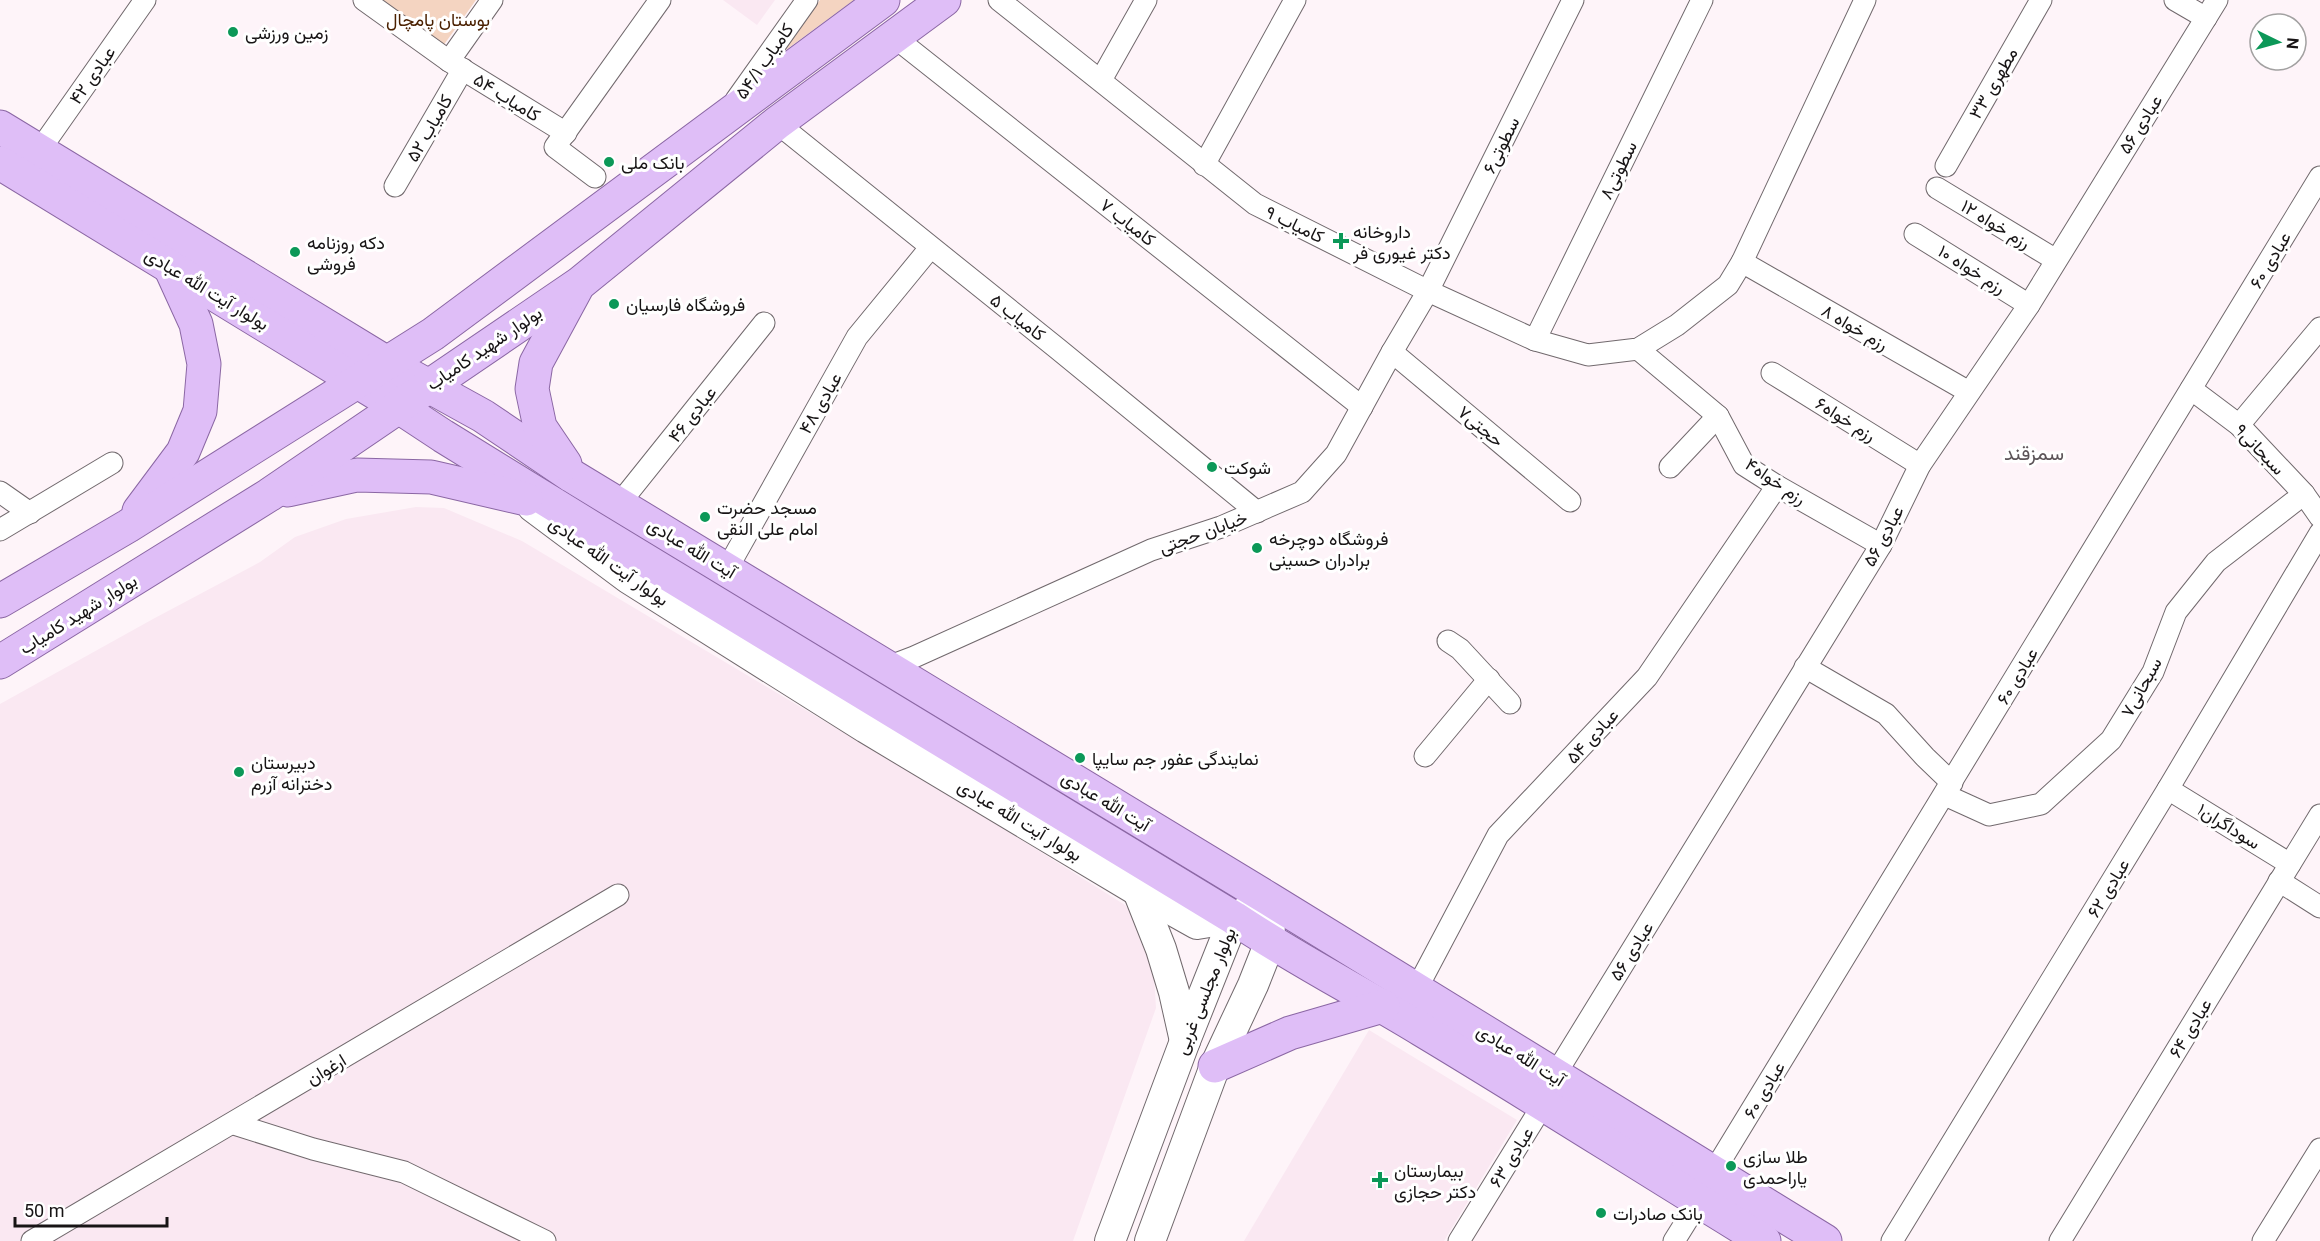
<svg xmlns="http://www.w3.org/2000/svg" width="2320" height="1241" font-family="Roboto,Vazirmatn,sans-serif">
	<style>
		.built { fill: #fae8f2 }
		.green { fill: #f4d4c1 }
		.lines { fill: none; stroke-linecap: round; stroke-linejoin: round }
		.street-casing { stroke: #71696d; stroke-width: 23 }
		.secondary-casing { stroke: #71696d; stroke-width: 32 }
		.primary-casing { stroke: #8b67a4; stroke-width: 35 }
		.street { stroke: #fff; stroke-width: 21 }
		.secondary { stroke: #fff; stroke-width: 30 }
		.primary { stroke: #dfbef7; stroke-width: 33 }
		.poi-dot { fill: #0c9858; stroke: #fff; stroke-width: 2 }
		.labels { text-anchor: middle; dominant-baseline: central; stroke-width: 6; stroke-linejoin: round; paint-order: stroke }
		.park-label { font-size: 18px; fill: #4a2000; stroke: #fff }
		.poi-label { font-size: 18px; fill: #171415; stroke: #fff; text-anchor: start }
		.street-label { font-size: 18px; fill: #171415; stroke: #fff }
		.neighbourhood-label { font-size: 20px; fill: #5c5458; stroke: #fff }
	</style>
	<rect width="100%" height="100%" fill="#fef4f9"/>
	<!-- built -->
	<g class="built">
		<polygon points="723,0 775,0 757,25"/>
		<polygon points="416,507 444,508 522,541 980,814 1125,905 1140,923 1154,976 1156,1008 1073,1241 0,1241 0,704 153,619 260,562 295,537 346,519"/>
		<polygon points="1369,1030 1517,1120 1444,1241 1244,1241"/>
	</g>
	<!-- green -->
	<g class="green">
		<polygon points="380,0 476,0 443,46"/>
		<polygon points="820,0 854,0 779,55"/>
	</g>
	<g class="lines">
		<defs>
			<g id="street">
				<polyline points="364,0 449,61 566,133"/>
				<polyline points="999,0 1255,204 1428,291 1535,340 1588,355 1638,349 1677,325 1728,285 1742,262 1865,0"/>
				<polyline points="2175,0 2206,18"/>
				<polyline points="893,36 1362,407"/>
				<polyline points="449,61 492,0"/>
				<polyline points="1101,80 1146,0"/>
				<polyline points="736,100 807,0"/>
				<polyline points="777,123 1058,349 1257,512"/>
				<polyline points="39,151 145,0"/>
				<polyline points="1204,165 1295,0"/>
				<polyline points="1946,166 2041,0"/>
				<polyline points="595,177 555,147 660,0"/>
				<polyline points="395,186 463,69"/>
				<polyline points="1937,188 2056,260"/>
				<polyline points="1915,234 2029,305"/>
				<polyline points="1742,262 1969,392"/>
				<polyline points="1535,340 1702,0"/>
				<polyline points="1638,349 1718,416 1744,465 1777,486 1881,545"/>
				<polyline points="1392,352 1570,501"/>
				<polyline points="1772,373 1920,465"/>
				<polyline points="2191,389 2239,425 2304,494 2320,517"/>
				<polyline points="2239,425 2320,328"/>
				<polyline points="1670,467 1718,416"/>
				<polyline points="0,492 30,513"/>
				<polyline points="619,504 764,323"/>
				<polyline points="0,530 112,463"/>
				<polyline points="727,569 857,337 930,248"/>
				<polyline points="1448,641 1460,649 1510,703"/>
				<polyline points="1805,667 1886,714 1925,757 1952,783"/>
				<polyline points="885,668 914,657 1151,550 1221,527 1302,492 1336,454 1392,352 1428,291 1573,0"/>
				<polyline points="1425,756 1489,679"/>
				<polyline points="2168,789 2290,864"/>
				<polyline points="1945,795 1989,815 2041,804 2111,740 2153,672 2176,612 2216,562 2304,494"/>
				<polyline points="2279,881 2320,907"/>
				<polyline points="1416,990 1498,835 1647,677 1777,486"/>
				<polyline points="1555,1075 1881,545 1920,465 2029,305 2217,0"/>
				<polyline points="234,1124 313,1149 404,1172 545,1241"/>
				<polyline points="1713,1173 2320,177"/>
				<polyline points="32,1241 618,895"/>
				<polyline points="1459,1241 1544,1103"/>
				<polyline points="1674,1241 1699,1201"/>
				<polyline points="1892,1241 2168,789 2320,533"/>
				<polyline points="2060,1241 2320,815"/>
				<polyline points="2263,1241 2320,1149"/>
			</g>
			<g id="secondary">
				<polyline points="533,507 628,578 866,728 1138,891 1197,924 1234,918"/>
				<polyline points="1138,891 1161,949 1174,992 1185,1041"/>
				<polyline points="1110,1241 1185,1041 1234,918 1269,899 1270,942 1253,985 1215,1066 1150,1241"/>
			</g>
			<g id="primary">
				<polyline points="0,127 387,363 483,416 572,476 1269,899 1825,1241"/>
				<path d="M0,163L399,407L443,436L589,526L1234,918C1295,959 1360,992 1422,1030C1537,1099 1649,1171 1764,1241"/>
				<polyline points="565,464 540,427 532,389 536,363 576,289"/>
				<polyline points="288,490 357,475 431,477 526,499"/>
				<polyline points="139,511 183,452 200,411 204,364 196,324 170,267"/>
				<polyline points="0,601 128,526 433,334 883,0"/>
				<polyline points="0,662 269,495 579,284 777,123 944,0"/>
				<polyline points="1215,1066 1290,1033 1383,1006"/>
			</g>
		</defs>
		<!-- street casing -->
		<use href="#street" class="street-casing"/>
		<!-- secondary casing -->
		<use href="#secondary" class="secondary-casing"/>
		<!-- primary casing -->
		<use href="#primary" class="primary-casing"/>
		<!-- street -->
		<use href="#street" class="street"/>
		<!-- secondary -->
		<use href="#secondary" class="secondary"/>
		<!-- primary -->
		<use href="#primary" class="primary"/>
	</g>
	<!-- markers -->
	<g class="poi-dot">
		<circle cx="233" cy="32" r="6"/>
		<circle cx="609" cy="162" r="6"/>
		<path d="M1338 232h6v6h6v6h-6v6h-6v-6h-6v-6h6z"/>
		<circle cx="295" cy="252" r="6"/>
		<circle cx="614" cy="304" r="6"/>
		<circle cx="1212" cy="467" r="6"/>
		<circle cx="705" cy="517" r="6"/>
		<circle cx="1257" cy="548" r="6"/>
		<circle cx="1080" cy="758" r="6"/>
		<circle cx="239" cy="772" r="6"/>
		<circle cx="1731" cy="1166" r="6"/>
		<path d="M1377 1171h6v6h6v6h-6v6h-6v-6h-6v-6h6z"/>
		<circle cx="1601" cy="1213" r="6"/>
	</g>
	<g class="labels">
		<!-- park labels -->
		<g class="park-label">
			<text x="438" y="19">بوستان پامچال</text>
		</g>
		<!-- poi labels -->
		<g class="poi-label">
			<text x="245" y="32">زمین ورزشی</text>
			<text x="621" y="162">بانک ملی</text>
			<text x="1353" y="231">داروخانه<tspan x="1353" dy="21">دکتر غیوری فر</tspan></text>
			<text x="307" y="242">دکه روزنامه<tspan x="307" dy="21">فروشی</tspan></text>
			<text x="626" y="304">فروشگاه فارسیان</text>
			<text x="1224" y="467">شوكت</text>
			<text x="717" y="507">مسجد حضرت<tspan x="717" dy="21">امام علی النقی</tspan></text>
			<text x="1269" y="538">فروشگاه دوچرخه<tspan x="1269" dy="21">برادران حسینی</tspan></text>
			<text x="1092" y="758">نمایندگی عفور جم سایپا</text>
			<text x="251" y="762">دبیرستان<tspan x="251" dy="21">دخترانه آزرم</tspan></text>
			<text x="1743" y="1156">طلا سازی<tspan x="1743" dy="21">یاراحمدی</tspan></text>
			<text x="1394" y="1170">بیمارستان<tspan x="1394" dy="21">دکتر حجازی</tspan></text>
			<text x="1613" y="1213">بانک صادرات</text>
		</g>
		<!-- street labels -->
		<g class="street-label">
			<text transform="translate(764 61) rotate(-55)">کامیاب ۵۴/۱</text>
			<text transform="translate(92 75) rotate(-55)">عبادی ۴۲</text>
			<text transform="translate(1993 83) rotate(-60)">مطهری ۳۳</text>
			<text transform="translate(507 97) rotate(32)">کامیاب ۵۴</text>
			<text transform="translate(2140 124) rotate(-58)">عبادی ۵۶</text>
			<text transform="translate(429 128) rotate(-60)">کامیاب ۵۲</text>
			<text transform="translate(1501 145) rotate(-64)">سطوتی۶</text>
			<text transform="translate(1618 170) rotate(-64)">سطوتی۸</text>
			<text transform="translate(1128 222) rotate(38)">کامیاب ۷</text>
			<text transform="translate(1295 224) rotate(26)">کامیاب ۹</text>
			<text transform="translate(1996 224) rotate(31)">رزم خواه ۱۲</text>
			<text transform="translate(2270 260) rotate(-59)">عبادی ۶۰</text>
			<text transform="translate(1972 269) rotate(32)">رزم خواه ۱۰</text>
			<text transform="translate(207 289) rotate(31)">بولوار آیت الله عبادی</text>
			<text transform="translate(1018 317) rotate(38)">کامیاب ۵</text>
			<text transform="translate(1855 327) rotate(30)">رزم خواه ۸</text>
			<text transform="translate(484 348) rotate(-34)">بولوار شهید کامیاب</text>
			<text transform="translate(820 403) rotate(-60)">عبادی ۴۸</text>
			<text transform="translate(692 414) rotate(-52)">عبادی ۴۶</text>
			<text transform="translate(1846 419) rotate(32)">رزم خواه۶</text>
			<text transform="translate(1481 426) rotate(40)">حجتی۷</text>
			<text transform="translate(2260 449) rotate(46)">سبحانی۹</text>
			<text transform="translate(1776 481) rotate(34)">رزم خواه۴</text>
			<text transform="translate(1203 532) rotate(-20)">خیابان حجتی</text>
			<text transform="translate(1883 536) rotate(-62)">عبادی ۵۶</text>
			<text transform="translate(692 548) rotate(31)">آیت الله عبادی</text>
			<text transform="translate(609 561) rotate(35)">بولوار آیت الله عبادی</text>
			<text transform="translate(78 614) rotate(-32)">بولوار شهید کامیاب</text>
			<text transform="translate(2017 676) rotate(-59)">عبادی ۶۰</text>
			<text transform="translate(2141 687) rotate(-61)">سبحانی۷</text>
			<text transform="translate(1592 736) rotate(-47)">عبادی ۵۴</text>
			<text transform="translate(1106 801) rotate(31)">آیت الله عبادی</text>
			<text transform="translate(1020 820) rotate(31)">بولوار آیت الله عبادی</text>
			<text transform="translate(2229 826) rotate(32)">سوداگران۱</text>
			<text transform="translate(2108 888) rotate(-59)">عبادی ۶۲</text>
			<text transform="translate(1631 951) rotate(-58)">عبادی ۵۶</text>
			<text transform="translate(1205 991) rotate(-68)">بولوار مجلسی غربی</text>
			<text transform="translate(2190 1028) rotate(-59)">عبادی ۶۴</text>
			<text transform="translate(1521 1055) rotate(32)">آیت الله عبادی</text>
			<text transform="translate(326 1069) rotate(-31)">ارغوان</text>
			<text transform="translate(1764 1090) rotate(-59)">عبادی ۶۰</text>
			<text transform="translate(1511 1157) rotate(-58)">عبادی ۶۳</text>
		</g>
		<!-- neighbourhood labels -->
		<g class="neighbourhood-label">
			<text x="2034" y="453">سمزقند</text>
		</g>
	</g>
	<!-- north arrow -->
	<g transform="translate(2278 42) rotate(95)"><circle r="28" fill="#ffffff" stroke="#a2a1a1" stroke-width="1.5"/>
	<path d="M0-4.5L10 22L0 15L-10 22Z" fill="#0c9858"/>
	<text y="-9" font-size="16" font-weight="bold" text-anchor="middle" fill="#171415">N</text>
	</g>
	<!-- scale -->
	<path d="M15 1217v9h152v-9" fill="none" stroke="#171415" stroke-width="3"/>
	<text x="24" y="1217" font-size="18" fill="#171415" stroke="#ffffff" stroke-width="4.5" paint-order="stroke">50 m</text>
</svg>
